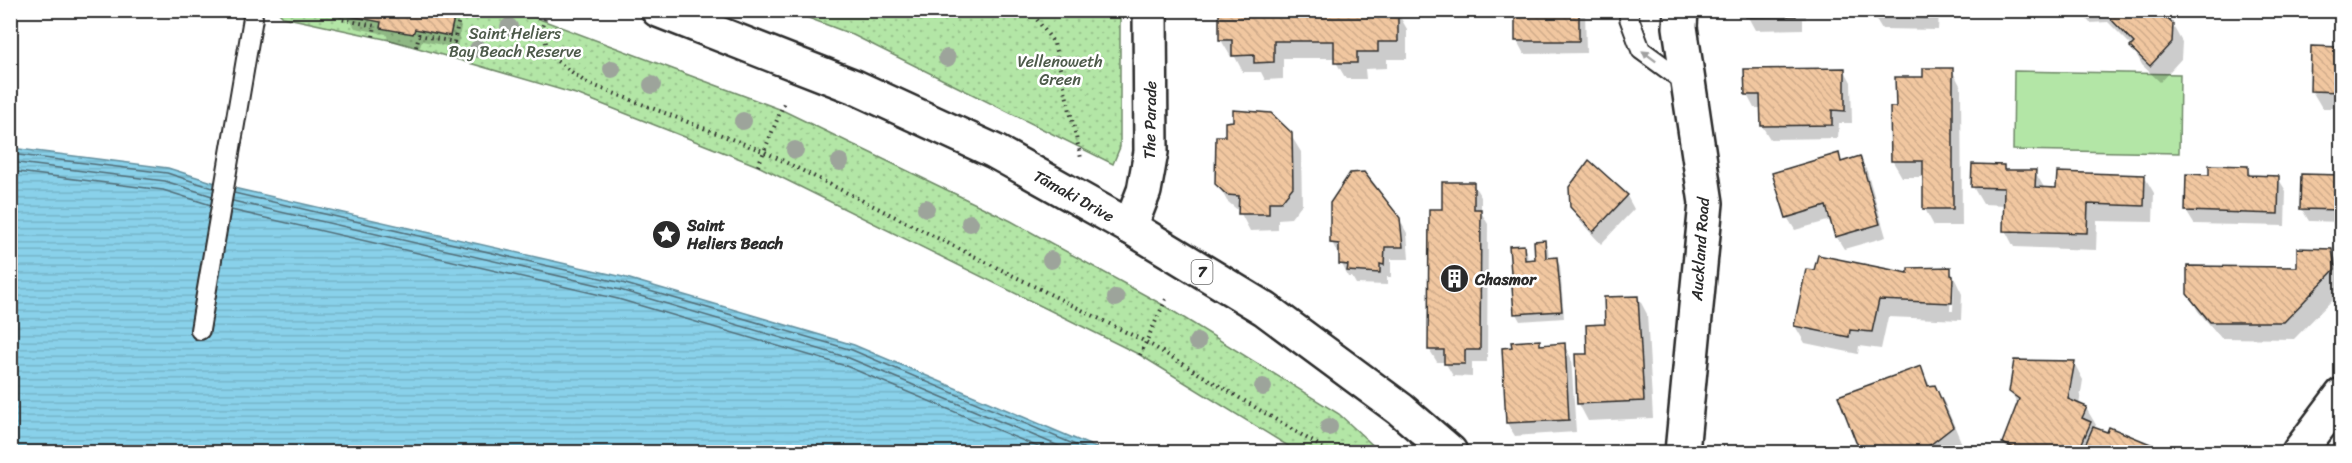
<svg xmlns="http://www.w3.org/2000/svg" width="2352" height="463" font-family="Sriracha,sans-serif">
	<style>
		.green { fill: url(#green-dots); stroke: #6f8868; stroke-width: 1.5 }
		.pitch { fill: #b3e6a6; stroke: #6f8868; stroke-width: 1.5 }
		.water { fill: url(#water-rules); stroke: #638f9e; stroke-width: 1.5 }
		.shadow { fill: #0003; fill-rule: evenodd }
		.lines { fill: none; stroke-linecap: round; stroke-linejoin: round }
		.shore { stroke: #516d77; stroke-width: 1.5 }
		.building { fill: url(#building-back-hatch); stroke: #2b2b2b; stroke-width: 1.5 }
		.lane-casing { stroke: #2b2b2b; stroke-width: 22 }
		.street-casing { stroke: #2b2b2b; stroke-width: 38 }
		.secondary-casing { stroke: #2b2b2b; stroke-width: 38 }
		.primary-casing { stroke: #2b2b2b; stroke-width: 38 }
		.path { stroke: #2b2b2b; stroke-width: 4; stroke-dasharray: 1.5 4.5; stroke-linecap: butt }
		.lane { stroke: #fff; stroke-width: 18 }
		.street { stroke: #fff; stroke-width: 33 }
		.secondary { stroke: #fff; stroke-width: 33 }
		.primary { stroke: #fff; stroke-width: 33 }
		.tree { fill: #9da49b }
		.oneway { fill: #a0a0a0 }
		.labels { text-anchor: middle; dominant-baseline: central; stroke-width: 5; stroke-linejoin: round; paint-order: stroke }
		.shield { fill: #fff; stroke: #6b6b6b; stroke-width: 1.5 }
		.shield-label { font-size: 15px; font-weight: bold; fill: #2b2b2b }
		.park-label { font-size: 16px; fill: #4d5a4a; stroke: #fff }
		.street-label { font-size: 16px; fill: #2b2b2b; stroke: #fff }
		.poi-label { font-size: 16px; font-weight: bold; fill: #2b2b2b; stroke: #fff; text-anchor: start }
	</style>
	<defs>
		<pattern id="green-dots" width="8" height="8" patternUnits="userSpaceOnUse" patternTransform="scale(1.5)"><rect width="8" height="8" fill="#b3e6a6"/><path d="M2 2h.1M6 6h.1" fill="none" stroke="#9ac58f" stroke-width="1.8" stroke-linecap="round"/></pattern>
		<pattern id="water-rules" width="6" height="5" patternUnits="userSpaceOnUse" patternTransform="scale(1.5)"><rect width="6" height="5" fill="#89d1ea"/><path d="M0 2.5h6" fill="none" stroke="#76b4c9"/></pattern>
		<pattern id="building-back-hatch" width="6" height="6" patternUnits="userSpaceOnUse" patternTransform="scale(1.5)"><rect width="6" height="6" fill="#f1c7a0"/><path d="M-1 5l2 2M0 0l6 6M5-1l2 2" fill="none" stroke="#cfab8a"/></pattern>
	</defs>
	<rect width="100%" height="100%" fill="#fff"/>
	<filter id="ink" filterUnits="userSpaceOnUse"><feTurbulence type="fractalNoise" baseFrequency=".0167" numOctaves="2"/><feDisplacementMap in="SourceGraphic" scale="12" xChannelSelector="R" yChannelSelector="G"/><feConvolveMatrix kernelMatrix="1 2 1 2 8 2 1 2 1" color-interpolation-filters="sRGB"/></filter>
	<g filter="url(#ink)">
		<!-- green -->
		<g class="green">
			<polygon points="277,11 518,11 782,110 1011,221 1163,305 1339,414 1380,452 1298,452 1140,355 758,166 579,95 394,41 283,17"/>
			<polygon points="790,11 1120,11 1120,147 1113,164 851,34"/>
		</g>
		<!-- pitch -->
		<polygon class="pitch" points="2014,71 2180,74 2179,153 2013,150"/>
		<!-- water -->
		<polygon class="water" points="11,148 168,168 225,186 623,277 854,345 1106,452 11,452"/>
		<!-- shadow -->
		<g class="shadow">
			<polygon points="1380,10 1381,12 1397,12 1407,29 1407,59 1387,59 1387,68 1365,69 1366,79 1346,79 1336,62 1336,58 1283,58 1283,79 1265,80 1261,72 1243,72 1235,57 1231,57 1221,40 1221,11"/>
			<polygon points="1516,10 1585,10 1586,53 1524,54 1517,41"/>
			<polygon points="1748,10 1806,10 1806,19 1803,19 1803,29 1755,30 1748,17"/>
			<polygon points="1875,10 1939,10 1938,30 1882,29 1874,16"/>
			<polygon points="2079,10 2164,10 2182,42 2181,59 2160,82 2142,65 2133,47 2108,22 2090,23"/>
			<polygon points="2321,10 2342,10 2342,15 2324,15"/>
			<polygon points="454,14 461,27 457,48 422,41 420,47 389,41 386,34 355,28 347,15"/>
			<polygon points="2342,49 2342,108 2322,108 2312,91"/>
			<polygon points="1844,69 1851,82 1852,123 1839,123 1838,138 1770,139 1762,126 1762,108 1754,108 1747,95"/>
			<polygon points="1952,70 1961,87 1962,226 1934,226 1925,209 1925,177 1902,177 1892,160 1897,108 1924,79"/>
			<polygon points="1290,134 1301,152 1302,204 1291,218 1278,219 1278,230 1250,231 1240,212 1227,201 1217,183"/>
			<polygon points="1838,155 1843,163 1860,158 1867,171 1886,237 1844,249 1836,236 1831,220 1795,230 1787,217"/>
			<polygon points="2003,167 2006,171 2035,172 2045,189 2058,190 2144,176 2154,193 2153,222 2097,221 2096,250 2014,247 2005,230 2005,205 1983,204 1973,187"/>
			<polygon points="2247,168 2252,177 2278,178 2286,191 2285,226 2194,224 2186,211 2210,176"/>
			<polygon points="2342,177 2342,222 2309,221 2301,208"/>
			<polygon points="1473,184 1481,197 1481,212 1488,224 1487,362 1472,362 1472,377 1453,376 1445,362 1437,362 1429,349 1443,211"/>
			<polygon points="1627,196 1634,209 1601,244 1579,220 1571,206"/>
			<polygon points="1399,219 1407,233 1409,259 1391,259 1391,277 1387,277 1387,285 1356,284 1352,277 1348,277 1332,242"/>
			<polygon points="1544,241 1548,248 1549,260 1556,259 1560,266 1564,318 1520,321 1516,314 1511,247 1523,246 1527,253 1528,262 1537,261"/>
			<polygon points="2331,250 2341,267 2342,290 2294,339 2221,338 2198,311 2188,294 2298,268"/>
			<path d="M1950,269L1962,294L1961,320L1888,317L1881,349L1859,346L1858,354L1805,343L1795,326L1910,275ZM1951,284H1954L1953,311H1950Z"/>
			<polygon points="1638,297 1647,314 1653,418 1588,421 1579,404 1576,356 1589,355 1607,325"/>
			<polygon points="1539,342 1542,347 1564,345 1571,358 1576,432 1515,436 1507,423"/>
			<polygon points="2074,363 2083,380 2079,405 2086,408 2096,425 2094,429 2107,434 2110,429 2166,452 2009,452 2004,443 2019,406 2010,392"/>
			<polygon points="1920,368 1931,387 1935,386 1945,404 1962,444 1952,452 1864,452 1858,442"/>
		</g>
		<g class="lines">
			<!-- shore -->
			<g class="shore">
				<polyline points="10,154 167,173 213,188"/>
				<polyline points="10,162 165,181 212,196"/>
				<polyline points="10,171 163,190 211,205"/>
				<polyline points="234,193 622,283 852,350 1092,452"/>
				<polyline points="233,201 620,290 849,358 1073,452"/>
				<polyline points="231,210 618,299 846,366 1050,452"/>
			</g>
		</g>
		<!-- building -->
		<g class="building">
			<polygon points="346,10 443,10 455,13 450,36 415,29 413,34 380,28 381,22 345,15"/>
			<polygon points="1219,10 1398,11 1398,42 1378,42 1378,52 1357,52 1357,63 1334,63 1334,41 1274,41 1274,62 1254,63 1254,55 1232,56 1232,40 1219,40"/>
			<rect x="1515" y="10" width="64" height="31"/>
			<polygon points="1746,10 1796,10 1796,16 1746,17"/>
			<polygon points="1873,10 1931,10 1931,18 1873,16"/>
			<polygon points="2102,10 2164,10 2162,14 2173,24 2172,42 2150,66 2130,47 2134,43"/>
			<polygon points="2311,46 2342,47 2342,92 2310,91"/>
			<polygon points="1845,68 1845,111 1832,110 1832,125 1761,126 1760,95 1745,95 1744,69"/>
			<polygon points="1923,68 1953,68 1953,209 1923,209 1923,161 1891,161 1890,107 1896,107 1895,77 1923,77"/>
			<polygon points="1233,110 1271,113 1292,133 1293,187 1281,202 1269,202 1269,214 1238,214 1239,196 1227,195 1215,184 1216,136 1225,136 1225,122 1233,121"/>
			<polygon points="1839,153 1841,162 1860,156 1880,224 1835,237 1826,206 1786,218 1772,173"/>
			<polygon points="1589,160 1628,195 1593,232 1570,207 1569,187"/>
			<polygon points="1972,164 2004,165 2004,170 2036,170 2035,187 2056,188 2057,172 2145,175 2144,206 2088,204 2087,233 2003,231 2004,188 1971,187"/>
			<polygon points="2209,165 2248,166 2248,175 2279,176 2278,214 2185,211 2186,174 2209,175"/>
			<polygon points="1364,172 1400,218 1403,247 1385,247 1384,265 1380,264 1380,273 1347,271 1348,265 1339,264 1339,244 1330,243 1330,203 1350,173"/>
			<polygon points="2301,174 2342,175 2342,210 2300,209"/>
			<polygon points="1442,182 1474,182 1474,209 1481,209 1480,350 1465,350 1465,364 1444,364 1444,350 1428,350 1429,209 1442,209"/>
			<polygon points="1545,240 1546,258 1557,257 1562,311 1514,314 1509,246 1524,245 1525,260 1535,259 1534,241"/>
			<polygon points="2297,248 2332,249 2335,269 2284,322 2210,322 2187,294 2187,266 2297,267"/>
			<polygon points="1818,255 1908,273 1908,268 1951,267 1951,275 1953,276 1952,303 1879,300 1872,332 1850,330 1849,337 1794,326 1806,269 1814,270"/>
			<polygon points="1638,296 1644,401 1577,404 1575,354 1587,354 1586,325 1605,324 1604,297"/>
			<polygon points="1540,340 1540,345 1565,343 1569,420 1506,423 1502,348 1512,347 1511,342"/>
			<polygon points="2014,360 2075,361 2068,399 2087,407 2082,418 2091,422 2079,450 2071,447 2069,452 2024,452 2002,443 2019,399 2009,392"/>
			<polygon points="1921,366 1928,386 1935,385 1953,427 1921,452 1864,452 1856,442 1838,396"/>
			<polygon points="2093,427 2107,432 2109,427 2170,452 2082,452"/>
		</g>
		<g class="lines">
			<defs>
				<g id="lane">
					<polyline points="1629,10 1629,18 1641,50 1689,85"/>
					<polyline points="200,330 253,18 251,10"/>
				</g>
				<g id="street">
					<polyline points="1681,10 1680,27 1706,203 1682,452"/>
					<polyline points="1130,227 1144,191 1151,152 1150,10"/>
				</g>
				<polyline id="secondary" points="2299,452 2342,395"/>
				<polyline id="primary" points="658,10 855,87 994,151 1130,227 1265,309 1400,409 1450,452"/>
			</defs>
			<!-- lane casing -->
			<use href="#lane" class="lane-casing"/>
			<!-- street casing -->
			<use href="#street" class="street-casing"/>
			<!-- secondary casing -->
			<use href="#secondary" class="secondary-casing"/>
			<!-- primary casing -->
			<use href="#primary" class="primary-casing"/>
			<!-- path -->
			<g class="path">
				<polyline points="342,10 340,19 375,26 373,37"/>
				<polyline points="1030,10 1054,43 1081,158"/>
				<polyline points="547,13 542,27 549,55 585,82 765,152 1146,342 1330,452"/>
				<polyline points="416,47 419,35 454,42 461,10"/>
				<polyline points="758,166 784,103"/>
				<polyline points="1140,355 1166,299"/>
			</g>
			<!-- lane -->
			<use href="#lane" class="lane"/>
			<!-- street -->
			<use href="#street" class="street"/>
			<!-- secondary -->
			<use href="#secondary" class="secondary"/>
			<!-- primary -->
			<use href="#primary" class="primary"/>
		</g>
		<!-- trees -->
		<g class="tree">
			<circle cx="509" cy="27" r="9"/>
			<circle cx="478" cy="49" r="9"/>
			<circle cx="947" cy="58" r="9"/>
			<circle cx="612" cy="69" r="9"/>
			<circle cx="652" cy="85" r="9"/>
			<circle cx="743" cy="121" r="9"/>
			<circle cx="795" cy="150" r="9"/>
			<circle cx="840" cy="162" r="9"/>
			<circle cx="926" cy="208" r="9"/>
			<circle cx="970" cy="223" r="9"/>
			<circle cx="1051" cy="260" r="9"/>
			<circle cx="1116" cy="298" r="9"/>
			<circle cx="1197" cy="342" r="9"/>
			<circle cx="1263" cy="387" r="9"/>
			<circle cx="1329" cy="427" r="9"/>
		</g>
		<!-- one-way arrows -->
		<defs><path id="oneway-solid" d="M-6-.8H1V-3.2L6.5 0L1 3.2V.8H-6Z" transform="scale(1.5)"/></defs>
		<use class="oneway" href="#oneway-solid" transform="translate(1649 56) rotate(-143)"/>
	</g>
	<!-- icons -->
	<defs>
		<symbol id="sight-disc" viewBox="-11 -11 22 22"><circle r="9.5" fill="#2b2b2b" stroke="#fff"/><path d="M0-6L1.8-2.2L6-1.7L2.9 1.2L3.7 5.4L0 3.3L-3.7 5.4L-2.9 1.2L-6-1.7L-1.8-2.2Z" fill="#fff"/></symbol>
		<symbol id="building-disc" viewBox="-11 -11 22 22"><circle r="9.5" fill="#2b2b2b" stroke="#fff"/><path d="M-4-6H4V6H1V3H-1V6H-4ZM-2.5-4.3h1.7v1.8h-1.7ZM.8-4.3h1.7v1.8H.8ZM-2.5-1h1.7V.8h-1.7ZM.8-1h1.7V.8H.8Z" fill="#fff"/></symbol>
	</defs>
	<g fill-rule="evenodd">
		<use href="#sight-disc" x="650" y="218" width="33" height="33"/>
		<use href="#building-disc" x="1438" y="262" width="33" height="33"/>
	</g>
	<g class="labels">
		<!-- shield labels -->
		<rect class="shield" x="1191.5" y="260" width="21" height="24" rx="4.5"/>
		<g class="shield-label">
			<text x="1202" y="272">7</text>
		</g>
		<!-- park labels -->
		<g class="park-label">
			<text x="515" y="33">Saint Heliers<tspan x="515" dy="18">Bay Beach Reserve</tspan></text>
			<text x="1060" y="61">Vellenoweth<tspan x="1060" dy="18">Green</tspan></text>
		</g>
		<!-- street labels -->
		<g class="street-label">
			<text transform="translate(1150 120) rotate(-89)">The Parade</text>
			<text transform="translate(1074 196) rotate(29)">Tāmaki Drive</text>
			<text transform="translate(1700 249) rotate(-86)">Auckland Road</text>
		</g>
		<!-- poi labels -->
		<g class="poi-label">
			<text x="687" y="225">Saint<tspan x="687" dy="18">Heliers Beach</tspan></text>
			<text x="1475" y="279">Chasmor</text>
		</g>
	</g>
	<!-- margin -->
	<rect width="2352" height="463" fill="none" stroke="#fff" stroke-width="36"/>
	<rect x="18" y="18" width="2316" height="427" fill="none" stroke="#2b2b2b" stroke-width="2" filter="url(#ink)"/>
</svg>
